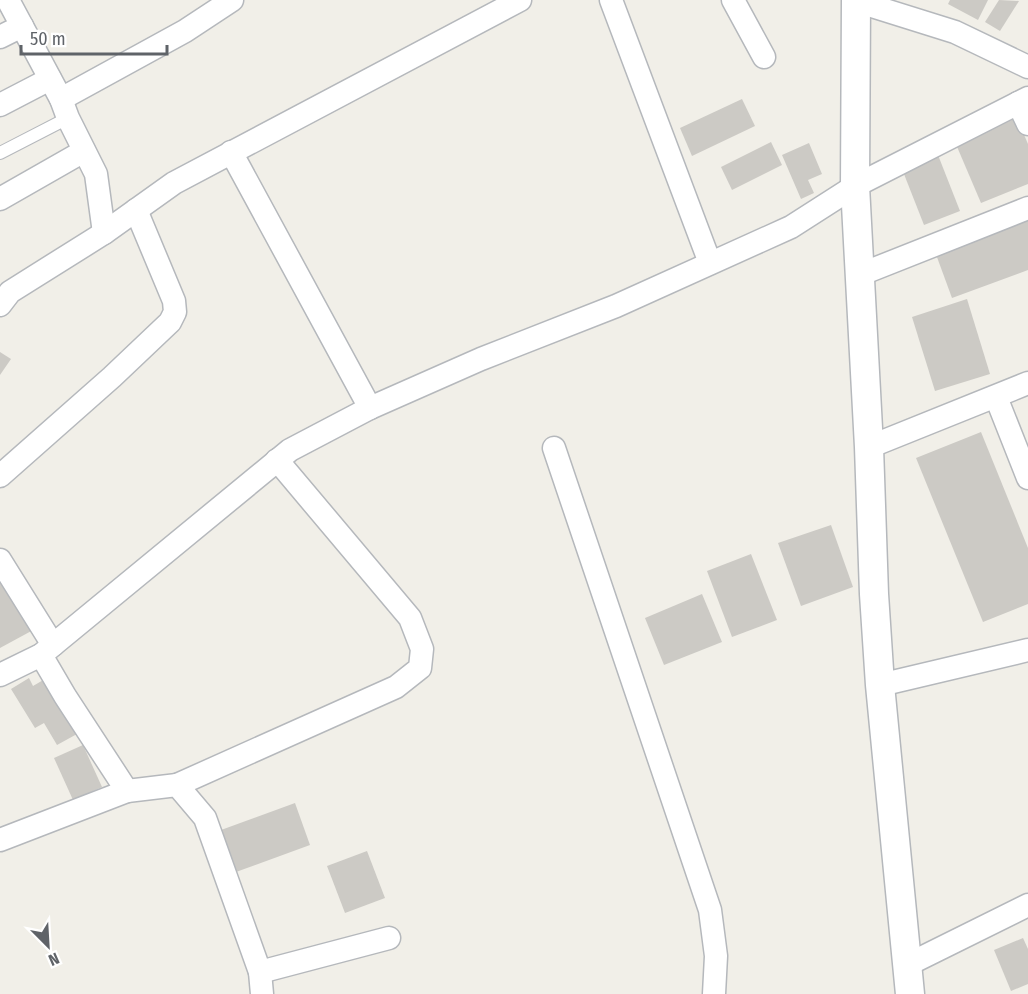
<svg xmlns="http://www.w3.org/2000/svg" width="1028" height="994" font-family="'Fira Sans Condensed',sans-serif">
	<style>
		.building { fill: #cccac5 }
		.lines { fill: none; stroke-linecap: round; stroke-linejoin: round }
		.service-casing { stroke: #b5b8bc; stroke-width: 14 }
		.minor-casing { stroke: #b5b8bc; stroke-width: 25 }
		.tertiary-casing { stroke: #b5b8bc; stroke-width: 31 }
		.service { stroke: #fff; stroke-width: 12 }
		.minor { stroke: #fff; stroke-width: 22 }
		.tertiary { stroke: #fff; stroke-width: 28 }
	</style>
	<rect width="100%" height="100%" fill="#f1efe8"/>
	<!-- building -->
	<g class="building">
		<polygon points="950,0 988,0 978,20 948,4"/>
		<polygon points="999,0 1019,1 1000,31 985,22"/>
		<polygon points="742,99 755,126 692,156 680,128"/>
		<polygon points="1016,116 1028,144 1028,184 981,203 955,142"/>
		<polygon points="771,142 782,165 732,190 721,167"/>
		<polygon points="809,143 822,174 808,180 814,193 801,199 782,155"/>
		<polygon points="938,155 960,211 924,225 902,169"/>
		<polygon points="1028,215 1028,270 952,298 934,249"/>
		<polygon points="967,299 990,374 935,391 912,317"/>
		<polygon points="0,352 11,359 0,375"/>
		<polygon points="981,432 1028,548 1028,604 983,622 916,458"/>
		<polygon points="831,525 853,587 801,606 778,543"/>
		<polygon points="751,554 777,620 732,637 707,571"/>
		<polygon points="0,564 35,629 0,648"/>
		<polygon points="702,594 722,642 664,665 645,618"/>
		<polygon points="29,678 33,686 45,679 77,734 57,745 44,723 35,728 11,689"/>
		<polygon points="83,745 102,787 73,800 54,758"/>
		<polygon points="295,803 310,845 236,872 221,830"/>
		<polygon points="367,851 385,898 345,913 327,866"/>
		<polygon points="1023,938 1028,949 1028,984 1011,991 994,950"/>
	</g>
	<g class="lines">
		<defs>
			<polyline id="service" points="0,153 68,118"/>
			<g id="minor">
				<polyline points="8,0 61,99 68,118 96,174 104,233"/>
				<polyline points="611,0 710,263"/>
				<polyline points="733,0 764,57"/>
				<polyline points="856,1 955,32 1028,67"/>
				<polyline points="0,37 22,26"/>
				<polyline points="61,99 185,31 232,0"/>
				<polyline points="1018,103 1028,124"/>
				<polyline points="0,105 50,79"/>
				<polyline points="231,152 370,408"/>
				<polyline points="0,199 84,151"/>
				<polyline points="859,275 1028,208"/>
				<polyline points="0,305 10,292 104,233 174,183 520,0"/>
				<polyline points="996,397 1028,478"/>
				<polyline points="869,447 1028,383"/>
				<polyline points="554,448 710,910 716,956 714,994"/>
				<polyline points="0,476 112,377 170,322 175,312 174,301 136,210"/>
				<polyline points="0,560 53,645"/>
				<polyline points="41,655 65,696 127,791 177,785 205,818 260,972 389,938"/>
				<polyline points="0,675 41,655 53,645 290,450 370,408 481,359 616,306 791,227 855,186 1028,98"/>
				<polyline points="880,685 1028,650"/>
				<polyline points="177,785 396,687 420,668 422,649 410,618 277,460"/>
				<polyline points="0,840 127,791"/>
				<polyline points="907,965 1028,905"/>
				<polyline points="260,972 262,994"/>
			</g>
			<polyline id="tertiary" points="856,0 855,186 869,447 874,594 880,685 910,994"/>
		</defs>
		<!-- service casing -->
		<use href="#service" class="service-casing"/>
		<!-- minor casing -->
		<use href="#minor" class="minor-casing"/>
		<!-- tertiary casing -->
		<use href="#tertiary" class="tertiary-casing"/>
		<!-- service -->
		<use href="#service" class="service"/>
		<!-- minor -->
		<use href="#minor" class="minor"/>
		<!-- tertiary -->
		<use href="#tertiary" class="tertiary"/>
	</g>
	<!-- north arrow -->
	<g transform="translate(48 946) rotate(156)" stroke="#ffffff" stroke-width="4.5" paint-order="stroke">
	<path d="M0-4.5L10 22L0 15L-10 22Z" fill="#5f6368"/>
	<text y="-9" font-size="16" font-weight="bold" text-anchor="middle" fill="#5f6368">N</text>
	</g>
	<!-- scale -->
	<path d="M21 45v9h146v-9" fill="none" stroke="#5f6368" stroke-width="3"/>
	<text x="30" y="45" font-size="18" fill="#5f6368" stroke="#ffffff" stroke-width="4.5" paint-order="stroke">50 m</text>
</svg>
